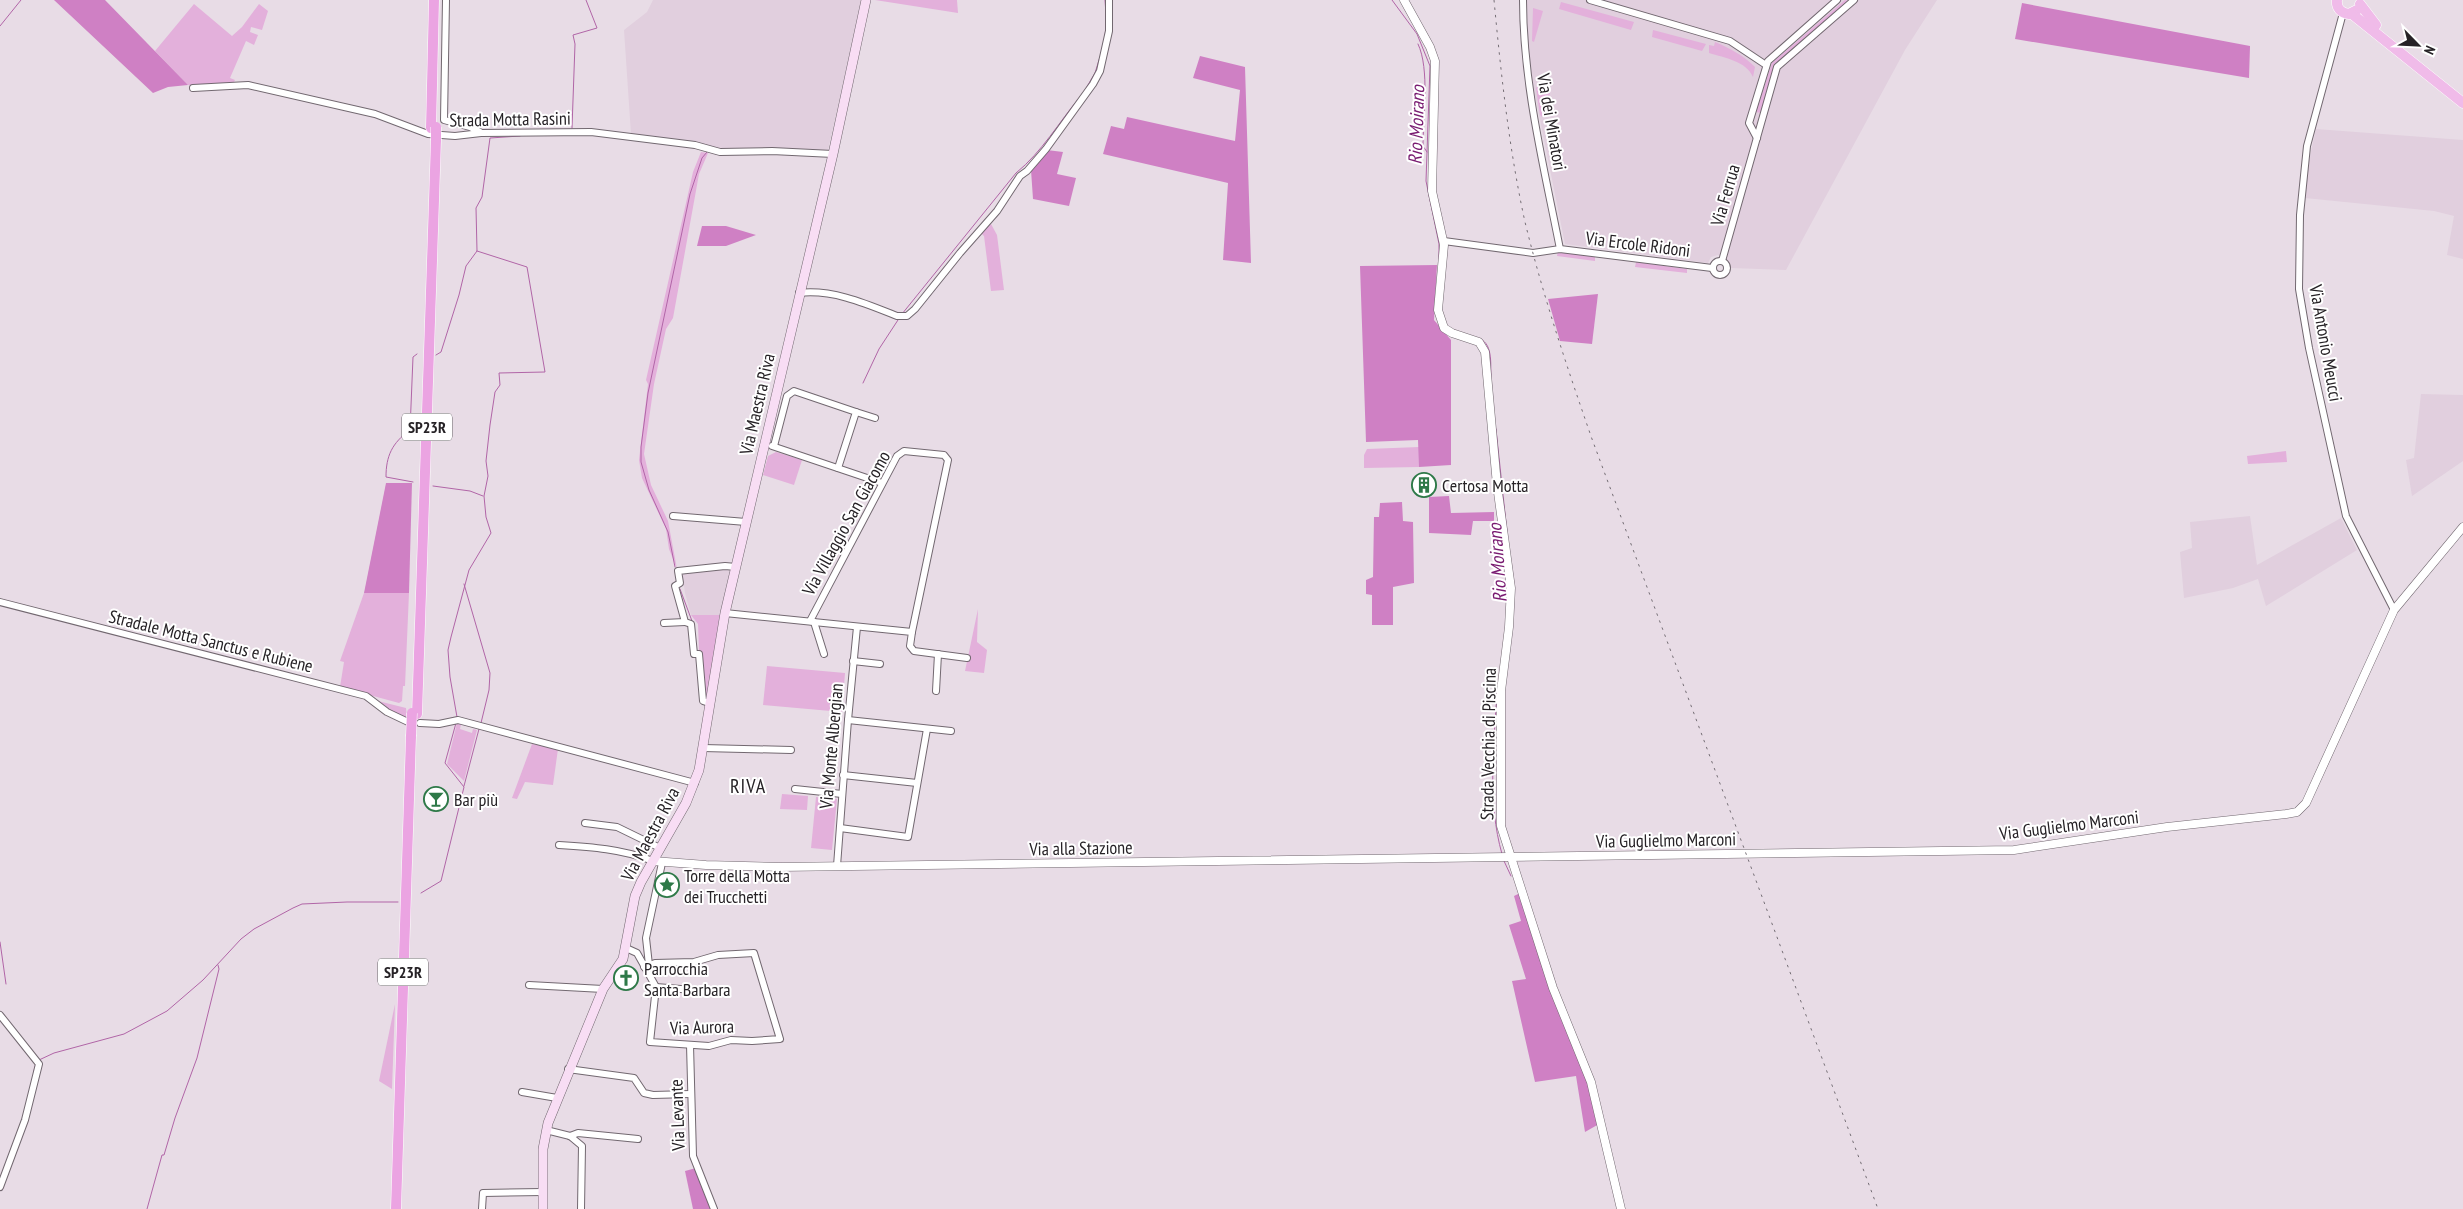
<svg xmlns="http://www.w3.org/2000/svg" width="2463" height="1209" font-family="'PT Sans Narrow',sans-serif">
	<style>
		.built { fill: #e1cfde }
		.green { fill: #e3b0db }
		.forest { fill: #cf80c4 }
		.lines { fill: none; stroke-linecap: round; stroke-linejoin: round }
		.stream { stroke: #b165a7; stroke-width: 1 }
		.minor-casing { stroke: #726870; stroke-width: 8 }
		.tertiary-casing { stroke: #726870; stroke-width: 9 }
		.secondary-casing { stroke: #726870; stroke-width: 10 }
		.primary-casing { stroke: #fff; stroke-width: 11 }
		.trunk-casing { stroke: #fff; stroke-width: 11 }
		.minor { stroke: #fff; stroke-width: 6 }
		.tertiary { stroke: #fff; stroke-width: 8 }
		.secondary { stroke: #f8ddf4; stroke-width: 9 }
		.primary { stroke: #f0bbe9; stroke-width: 10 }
		.trunk { stroke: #eba4e2; stroke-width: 10 }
		.rail { stroke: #756e75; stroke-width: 1; stroke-dasharray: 2.5 5; stroke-linecap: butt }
		.trunk-bridge-casing { stroke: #fff; stroke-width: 11; stroke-linecap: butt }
		.trunk-bridge { stroke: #eba4e2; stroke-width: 10 }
		.labels { text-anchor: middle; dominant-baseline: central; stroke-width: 4; stroke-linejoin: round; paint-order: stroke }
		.shield { fill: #fff; stroke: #676467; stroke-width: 1 }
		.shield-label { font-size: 16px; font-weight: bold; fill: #262226 }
		.street-label { font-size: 18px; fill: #262226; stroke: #fff }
		.poi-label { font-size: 18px; fill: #262226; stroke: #fff; text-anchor: start }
		.water-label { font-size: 19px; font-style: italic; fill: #791b71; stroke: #fff }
		.quarter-label { font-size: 20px; letter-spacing: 1px; fill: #262226; stroke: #fff }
	</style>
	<rect width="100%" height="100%" fill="#e8dce6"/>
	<!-- built -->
	<g class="built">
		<polygon points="653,0 862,0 828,150 722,151 631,134 624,30 647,12"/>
		<polygon points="1527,0 1937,0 1905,50 1786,270 1731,268 1725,257 1718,255 1711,257 1708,263 1565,244 1529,65"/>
		<polygon points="2316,129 2463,140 2463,259 2447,255 2454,216 2434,211 2305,198 2306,174"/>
		<polygon points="2421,394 2463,395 2463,461 2412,496 2406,460 2414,458"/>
		<polygon points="2250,516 2257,565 2341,518 2357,550 2266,606 2258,579 2233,588 2184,598 2180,552 2192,548 2190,522"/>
		<polygon points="732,568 722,615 691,615 685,593 682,572"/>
	</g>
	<!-- green -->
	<g class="green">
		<polygon points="875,0 957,0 958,13"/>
		<polygon points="1845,0 1849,1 1774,68 1761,113 1756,112 1772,63"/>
		<polygon points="1561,2 1634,22 1631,30 1559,9"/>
		<polygon points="194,4 232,36 242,27 259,4 268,11 262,30 251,27 250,32 258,35 254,45 246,41 230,78 235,80 233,84 188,85 155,51"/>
		<polygon points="1533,8 1543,11 1534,42 1532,41"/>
		<polygon points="1653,30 1706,44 1702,51 1652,37"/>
		<path d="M1715,42C1730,48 1744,56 1755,67L1753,77C1746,61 1725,58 1709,53V45L1714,46Z"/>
		<polygon points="1540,84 1549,87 1551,90 1542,117 1540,115 1536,88"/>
		<polygon points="701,152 708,153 699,174 673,318 666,329 654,384 644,454 651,485 668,521 677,569 669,549 666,529 642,478 639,460 648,384 646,380 693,172"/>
		<polygon points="991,224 997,235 1004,290 991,291 984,236 981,233"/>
		<polygon points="1558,251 1595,257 1595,261 1557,256"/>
		<polygon points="1636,262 1687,269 1687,273 1635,267"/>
		<polygon points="1419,447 1419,467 1364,468 1364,455 1367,449"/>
		<polygon points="2286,451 2287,462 2248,464 2247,456"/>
		<polygon points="776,452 802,460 794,485 763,475 768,456"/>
		<polygon points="364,593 409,593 405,686 403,686 402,701 399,703 340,687 344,662 340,661"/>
		<polygon points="978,609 977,642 987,650 984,673 965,671"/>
		<polygon points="691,615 722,615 707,699 704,693 701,651 699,651 698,624"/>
		<polygon points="767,666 845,673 842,712 763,705"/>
		<polygon points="378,701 406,708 407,720 394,714"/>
		<polygon points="457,723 461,724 460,729 472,733 473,729 477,730 464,781 447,764"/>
		<polygon points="532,744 558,749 553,785 525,782 517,799 512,798"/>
		<polygon points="782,794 808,796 807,810 780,809"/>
		<polygon points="816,797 837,799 832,850 811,848"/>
		<polygon points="395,1004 392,1089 379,1081"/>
	</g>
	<!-- forest -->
	<g class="forest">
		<polygon points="54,0 105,0 188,85 168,87 153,93"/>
		<polygon points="2022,3 2250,46 2249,78 2015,39"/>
		<polygon points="1200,56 1245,67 1251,263 1223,260 1228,183 1103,154 1111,126 1124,129 1127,117 1235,141 1240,90 1193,78"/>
		<polygon points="1047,150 1063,152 1057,174 1076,178 1069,206 1033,199 1031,170"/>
		<polygon points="702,226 726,226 756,235 726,246 697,246"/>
		<polygon points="1437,265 1434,320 1451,340 1451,465 1419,467 1418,440 1366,442 1360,266"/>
		<polygon points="1598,294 1592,344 1560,341 1548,299"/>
		<polygon points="386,483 412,483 409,593 364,593"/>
		<polygon points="1449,496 1451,513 1494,512 1494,521 1473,521 1471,535 1429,533 1429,497"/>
		<polygon points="1402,502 1403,521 1413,522 1414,583 1393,587 1393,625 1372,625 1372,595 1366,594 1366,580 1373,577 1374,517 1379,517 1380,503"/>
		<polygon points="1520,893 1588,1077 1599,1124 1585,1132 1576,1076 1535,1082 1512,981 1526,979 1509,925 1521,921 1514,896"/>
		<polygon points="696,1168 711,1209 693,1209 685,1171"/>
	</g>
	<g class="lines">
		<!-- stream -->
		<g class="stream">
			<polyline points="1105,0 1106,14"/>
			<polyline points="1392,0 1417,34 1430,66 1426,181 1439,244 1439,259"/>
			<polyline points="0,26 21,0"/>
			<polyline points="1105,37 1106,26"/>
			<path d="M1418,44C1430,69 1423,118 1423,146L1427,152"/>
			<polyline points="1085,90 1095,73 1100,57"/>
			<polyline points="572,128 575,44 573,35 597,28 586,0"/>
			<path d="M902,314L1016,173C1042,152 1059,122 1080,97"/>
			<path d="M1480,339C1494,344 1490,368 1491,380"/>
			<polyline points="436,355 441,352 459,295 466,266 477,251 476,208 482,197 490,138 520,136"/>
			<polyline points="863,383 879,349 898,320"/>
			<polyline points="1496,429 1507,532"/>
			<path d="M413,482L386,477C386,456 392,443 410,430L413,357L417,354"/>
			<polyline points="433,486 470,491 483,496"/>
			<polyline points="1510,556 1514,584"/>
			<polyline points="675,567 668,532 649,490 641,462 641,447 648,393 690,194 702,158 707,152"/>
			<polyline points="464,584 490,673 489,690 481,723"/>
			<polyline points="680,589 692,621"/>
			<path d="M1497,691C1494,744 1487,802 1502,854"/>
			<polyline points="457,717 450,677 448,650 451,637 469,570 491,533 486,517 484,496 488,476 486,461 490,425 495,392 500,385 499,373 545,372 527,267 477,251"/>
			<polyline points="464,786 479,729"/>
			<polyline points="1504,861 1511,876"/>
			<polyline points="421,893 441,881 464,787 445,763 456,723"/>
			<polyline points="0,942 6,984"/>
			<polyline points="39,1060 54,1053 124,1034 167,1011 203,980 241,939 254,929 293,908 302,904 347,902 398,902"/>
			<polyline points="34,1071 36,1063"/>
			<polyline points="147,1209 162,1155 164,1155 175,1118 197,1058 219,969 218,965"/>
		</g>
		<defs>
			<g id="minor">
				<polyline points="446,0 444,120 470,127 480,132"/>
				<path d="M1523,0C1523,84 1544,167 1560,249"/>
				<polyline points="1590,0 1730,41 1766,65"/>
				<polyline points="2343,13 2307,146 2300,215 2299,289 2309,348 2346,516 2394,610"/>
				<polyline points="193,88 248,85 375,114 428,134 455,136 481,133 591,132 695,145 720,152 772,151 833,154"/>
				<polyline points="1757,138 1749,123 1768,61 1837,0"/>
				<polyline points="1444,241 1533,253 1560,249 1712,268"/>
				<circle cx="1720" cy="268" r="7"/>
				<polyline points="1722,261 1777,67 1854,0"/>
				<path d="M799,293C833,289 867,304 897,316H907L915,309L960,253L997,211L1020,176L1027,171L1046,149L1093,84L1100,71L1109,31V0"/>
				<polyline points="856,412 875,418"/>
				<polyline points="772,446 882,483"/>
				<polyline points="774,446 787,396 794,391 856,412 838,468"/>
				<polyline points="673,516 746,522"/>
				<polyline points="0,602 366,696 387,712 408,722"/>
				<polyline points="725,613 912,632 910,646 914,651 967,658"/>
				<polyline points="810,621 897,456 904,451 944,455 948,460 912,632"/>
				<polyline points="814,622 824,654"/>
				<polyline points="664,623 685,622"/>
				<polyline points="853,661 880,664"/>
				<polyline points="936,691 938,654"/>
				<polyline points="709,703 703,701 699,654 694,654 691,624 685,622 675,586 680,583 678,571 725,566 736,567"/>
				<polyline points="848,720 951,731"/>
				<polyline points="420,723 439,724 458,720 695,783"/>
				<polyline points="703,748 791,750"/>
				<polyline points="843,775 917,783"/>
				<polyline points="795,789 842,794"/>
				<polyline points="585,823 617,827 660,848"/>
				<polyline points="840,828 908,837 927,729"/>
				<path d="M559,845C591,847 622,849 653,861"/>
				<polyline points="837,866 848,720 857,627"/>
				<polyline points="626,948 637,953 656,987"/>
				<polyline points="649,965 646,938 662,863"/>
				<polyline points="644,967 655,963 694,962 718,955 754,953 780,1039 752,1041 731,1040 709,1046 650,1042 656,987"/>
				<polyline points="529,985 603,989"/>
				<polyline points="656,987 693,990"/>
				<polyline points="0,1015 39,1064 25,1120 0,1187"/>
				<polyline points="690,1045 693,1156 714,1209"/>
				<polyline points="568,1069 634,1078 644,1093 653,1095 690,1094"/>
				<polyline points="522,1092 557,1098"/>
				<polyline points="546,1130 570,1136 582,1146 581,1209"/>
				<polyline points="570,1136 578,1133 638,1139"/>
				<polyline points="482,1209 483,1193 543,1192"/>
			</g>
			<g id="tertiary">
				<polyline points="1404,0 1430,47 1435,61 1432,191 1444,245 1438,310 1444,328 1452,333 1479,342 1485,352 1497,485 1511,588 1509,627 1501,691 1501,826 1553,988 1591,1082 1621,1209"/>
				<polyline points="653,861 706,865 780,867 2014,850 2167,827 2286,814 2297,812 2306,803 2394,610 2463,527"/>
			</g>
			<polyline id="secondary" points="543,1209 543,1149 548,1123 603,989 623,959 635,896 641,882 686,803 699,770 725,613 833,154 866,0"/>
			<g id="primary">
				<path d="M2337,0C2336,8 2341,13 2349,14L2357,10"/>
				<polyline points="2360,4 2376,25"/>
				<polyline points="2352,14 2463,103"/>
			</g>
			<g id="trunk">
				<polyline points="431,128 434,0"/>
				<polyline points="417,714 436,140"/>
				<polyline points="396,1209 411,736"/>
			</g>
		</defs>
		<!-- minor casing -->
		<use href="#minor" class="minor-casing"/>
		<!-- tertiary casing -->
		<use href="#tertiary" class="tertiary-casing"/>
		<!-- secondary casing -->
		<use href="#secondary" class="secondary-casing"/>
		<!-- primary casing -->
		<use href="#primary" class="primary-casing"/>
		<!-- trunk casing -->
		<use href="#trunk" class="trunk-casing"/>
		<!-- minor -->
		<use href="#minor" class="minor"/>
		<!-- tertiary -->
		<use href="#tertiary" class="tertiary"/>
		<!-- secondary -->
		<use href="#secondary" class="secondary"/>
		<!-- primary -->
		<use href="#primary" class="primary"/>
		<!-- trunk -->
		<use href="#trunk" class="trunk"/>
		<!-- rail -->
		<path class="rail" d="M1494,0C1501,74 1509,149 1525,222C1543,296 1567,367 1592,439L1878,1209"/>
		<defs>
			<g id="trunk-bridge">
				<polyline points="436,140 436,127"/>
				<polyline points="411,736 412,713"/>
			</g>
		</defs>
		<!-- trunk-bridge casing -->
		<use href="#trunk-bridge" class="trunk-bridge-casing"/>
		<!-- trunk-bridge -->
		<use href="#trunk-bridge" class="trunk-bridge"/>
	</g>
	<!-- icons -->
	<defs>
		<symbol id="building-ring" viewBox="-11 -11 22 22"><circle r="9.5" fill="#fff" stroke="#2e7948" stroke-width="1.5"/><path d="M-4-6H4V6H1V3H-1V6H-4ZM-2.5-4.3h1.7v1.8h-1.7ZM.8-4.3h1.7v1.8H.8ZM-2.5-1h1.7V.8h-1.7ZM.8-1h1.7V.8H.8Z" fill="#2e7948"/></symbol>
		<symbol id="bar-ring" viewBox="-11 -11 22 22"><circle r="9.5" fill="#fff" stroke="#2e7948" stroke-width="1.5"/><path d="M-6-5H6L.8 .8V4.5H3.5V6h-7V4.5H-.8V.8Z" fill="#2e7948"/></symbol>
		<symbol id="sight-ring" viewBox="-11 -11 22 22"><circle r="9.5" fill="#fff" stroke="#2e7948" stroke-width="1.5"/><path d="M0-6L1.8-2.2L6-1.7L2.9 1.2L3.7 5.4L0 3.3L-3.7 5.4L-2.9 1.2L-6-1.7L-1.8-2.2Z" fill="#2e7948"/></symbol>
		<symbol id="church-ring" viewBox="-11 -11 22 22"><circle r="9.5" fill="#fff" stroke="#2e7948" stroke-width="1.5"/><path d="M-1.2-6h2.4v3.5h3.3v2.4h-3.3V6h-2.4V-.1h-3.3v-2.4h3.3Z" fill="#2e7948"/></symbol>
	</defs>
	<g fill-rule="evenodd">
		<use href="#building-ring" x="1410" y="471" width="28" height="28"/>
		<use href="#bar-ring" x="422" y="785" width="28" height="28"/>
		<use href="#sight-ring" x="653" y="871" width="28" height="28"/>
		<use href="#church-ring" x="612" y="964" width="28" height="28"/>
	</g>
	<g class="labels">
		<!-- shield labels -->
		<g class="shield">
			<rect x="402" y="413.5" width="50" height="27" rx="4"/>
			<rect x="378" y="958.5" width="50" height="27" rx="4"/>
		</g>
		<g class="shield-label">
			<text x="427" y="427">SP23R</text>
			<text x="403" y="972">SP23R</text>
		</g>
		<!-- street labels -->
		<g class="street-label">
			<text transform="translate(510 119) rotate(-1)">Strada Motta Rasini</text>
			<text transform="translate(1552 122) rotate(80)">Via dei Minatori</text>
			<text transform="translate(1725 195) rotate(-74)">Via Ferrua</text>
			<text transform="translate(1638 244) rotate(7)">Via Ercole Ridoni</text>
			<text transform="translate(2326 343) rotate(80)">Via Antonio Meucci</text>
			<text transform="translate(757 404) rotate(-77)">Via Maestra Riva</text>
			<text transform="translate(846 523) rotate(-61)">Via Villaggio San Giacomo</text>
			<text transform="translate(211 641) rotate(14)">Stradale Motta Sanctus e Rubiene</text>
			<text transform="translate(1488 744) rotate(-89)">Strada Vecchia di Piscina</text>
			<text transform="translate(831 746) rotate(-85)">Via Monte Albergian</text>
			<text transform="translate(2069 825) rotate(-7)">Via Guglielmo Marconi</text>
			<text transform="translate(650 834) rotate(-62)">Via Maestra Riva</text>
			<text transform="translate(1666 840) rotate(-1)">Via Guglielmo Marconi</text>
			<text transform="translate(1081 848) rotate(-1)">Via alla Stazione</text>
			<text transform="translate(702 1027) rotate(-2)">Via Aurora</text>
			<text transform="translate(677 1115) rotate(-92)">Via Levante</text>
		</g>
		<!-- poi labels -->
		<g class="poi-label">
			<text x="1442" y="485">Certosa Motta</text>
			<text x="454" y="799">Bar più</text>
			<text x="684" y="875">Torre della Motta<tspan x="684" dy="21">dei Trucchetti</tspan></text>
			<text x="644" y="968">Parrocchia<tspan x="644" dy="21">Santa Barbara</tspan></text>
		</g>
		<!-- water labels -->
		<g class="water-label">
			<text transform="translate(1416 125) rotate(-88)">Rio Moirano</text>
			<text transform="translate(1497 563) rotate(-94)">Rio Moirano</text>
		</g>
		<!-- quarter labels -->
		<g class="quarter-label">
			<text x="748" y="786">RIVA</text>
		</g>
	</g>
	<!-- north arrow -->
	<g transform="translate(2418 45) rotate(114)" stroke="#ffffff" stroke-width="4" paint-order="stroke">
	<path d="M0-4L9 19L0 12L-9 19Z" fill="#262226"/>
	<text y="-8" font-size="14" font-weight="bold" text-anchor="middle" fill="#262226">N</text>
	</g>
</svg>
